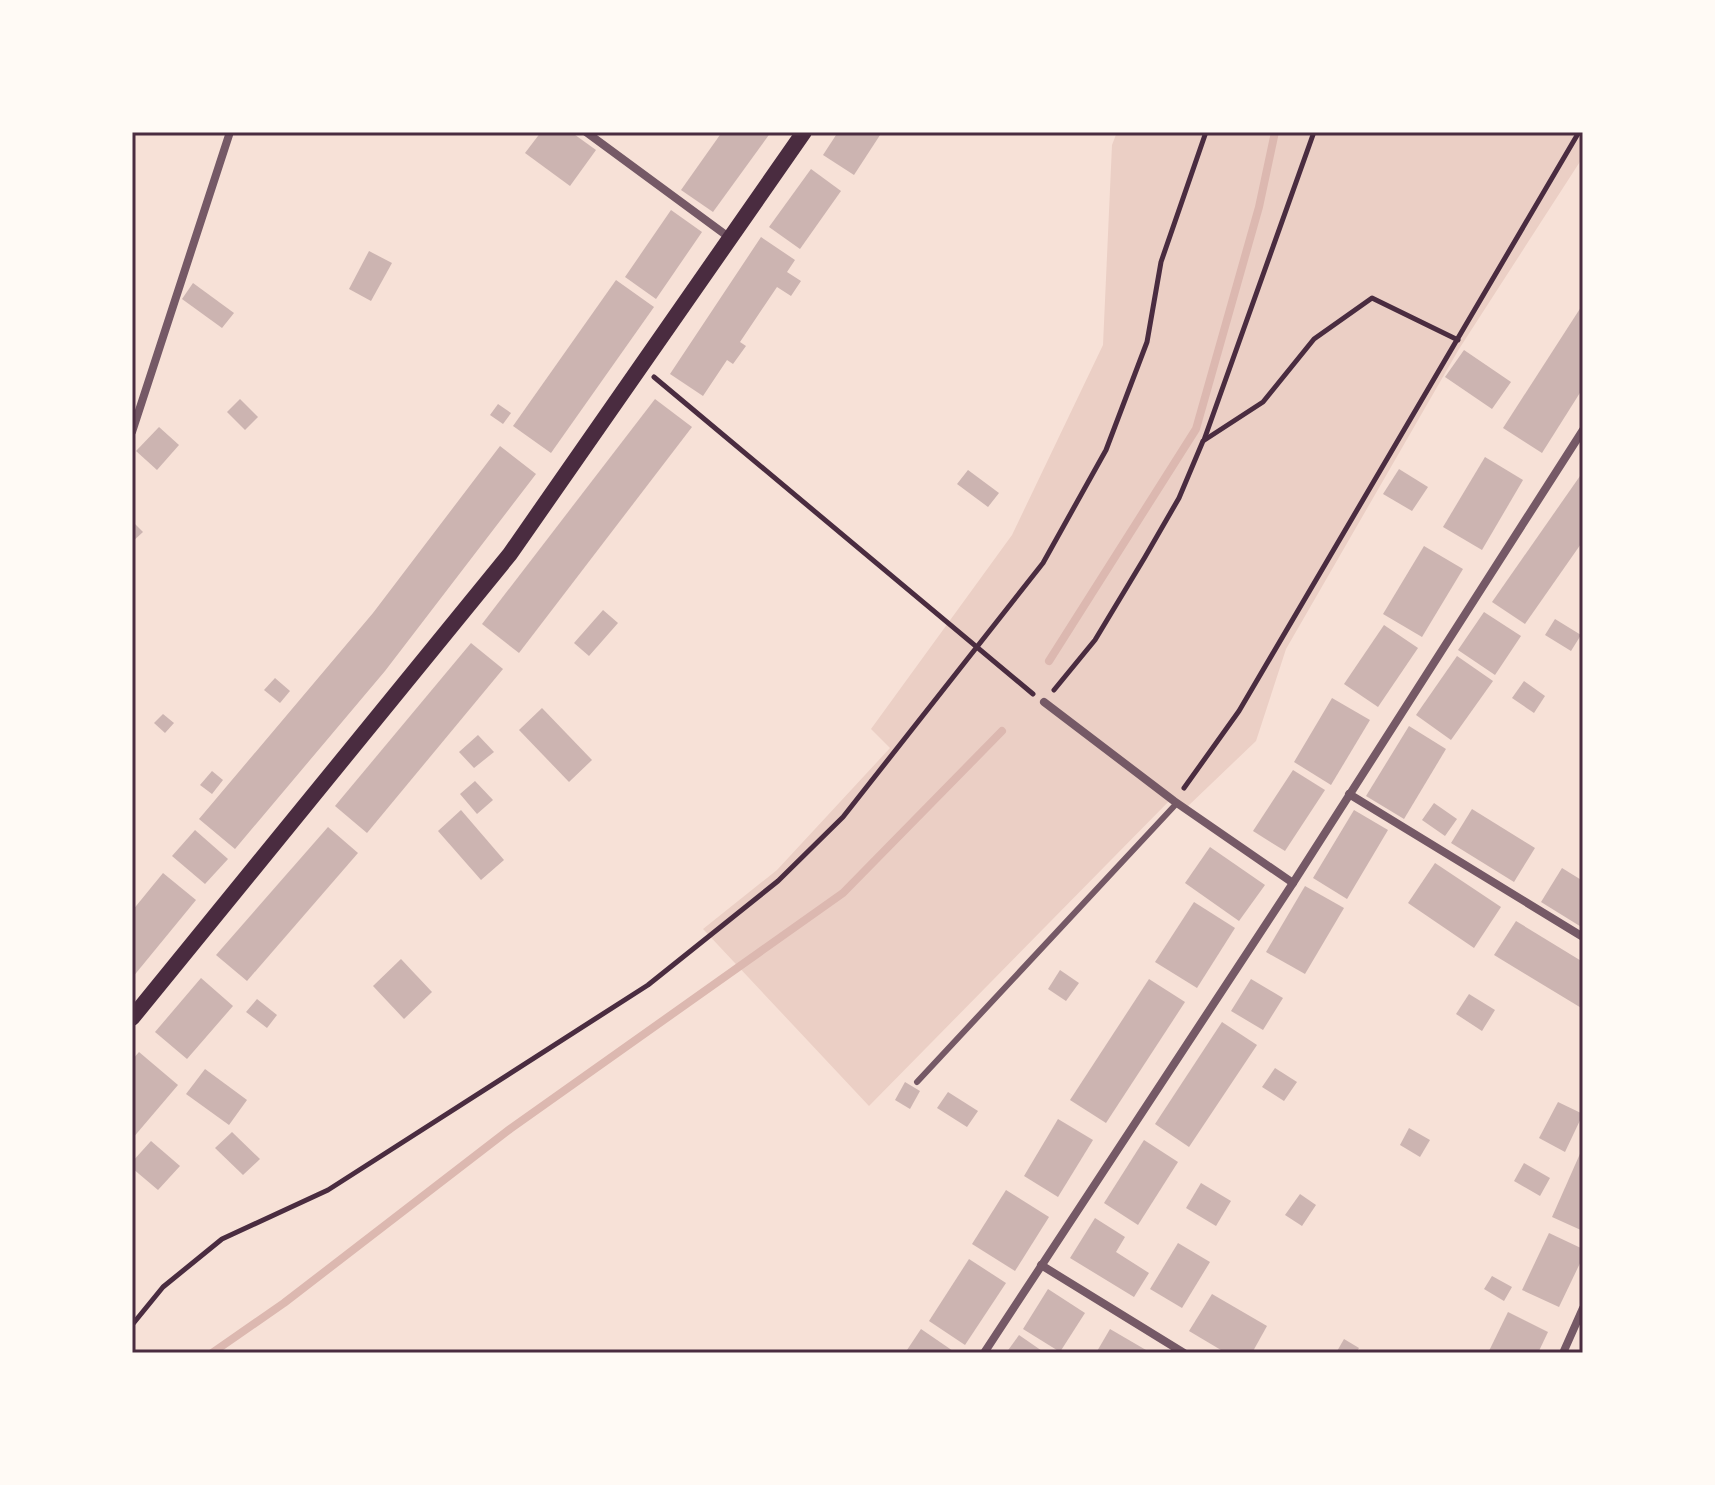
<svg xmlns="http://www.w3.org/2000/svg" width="1715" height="1485" font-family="'Public Sans',sans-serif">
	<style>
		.green { fill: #ebcfc5 }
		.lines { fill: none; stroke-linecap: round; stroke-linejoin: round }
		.stream { stroke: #dcb8b0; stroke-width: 8 }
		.building { fill: #ccb4b1 }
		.path { stroke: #4a2c40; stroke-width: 5 }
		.service { stroke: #755966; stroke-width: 6 }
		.minor { stroke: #755966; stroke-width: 8 }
		.secondary { stroke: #4a2c40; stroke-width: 16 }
		.neatline { fill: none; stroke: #4a2c40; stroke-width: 3 }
	</style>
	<rect width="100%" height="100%" fill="#f7e1d7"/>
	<!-- green -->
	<polygon class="green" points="1117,132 1583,132 1583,157 1459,349 1286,649 1256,741 1187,807 1174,796 869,1106 703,929 777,870 890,748 871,729 1012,535 1103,345 1112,145"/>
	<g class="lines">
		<!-- stream -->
		<g class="stream">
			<polyline points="1049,661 1196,429 1259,207 1275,132"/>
			<polyline points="212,1353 284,1303 510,1129 843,893 1002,731"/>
		</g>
	</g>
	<!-- building -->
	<g class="building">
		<polygon points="541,132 571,132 596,150 570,186 525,153"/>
		<polygon points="722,132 771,132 713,212 681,190"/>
		<polygon points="838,132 882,132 854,175 823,155"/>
		<polygon points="811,169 841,191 800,249 769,227"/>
		<polygon points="671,210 702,232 656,299 625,277"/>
		<polygon points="761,237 795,260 787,272 801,281 791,296 777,287 740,342 746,346 733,364 727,360 703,396 670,374"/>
		<polygon points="369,251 392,263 371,301 349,289"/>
		<polygon points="616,280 654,307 551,453 513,426"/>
		<polygon points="193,283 234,313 222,328 182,299"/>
		<polygon points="1583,304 1583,388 1542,453 1503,428"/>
		<polygon points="1464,350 1511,382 1492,409 1445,377"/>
		<polygon points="240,399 258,417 245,430 227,412"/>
		<polygon points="655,399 692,427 519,653 482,624"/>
		<polygon points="498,404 511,413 503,424 490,415"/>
		<polygon points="159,427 179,445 157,470 136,451"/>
		<polygon points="500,446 536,474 385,671 235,849 199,819 373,613"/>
		<polygon points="1485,457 1523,480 1482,550 1443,527"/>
		<polygon points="1399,469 1428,487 1412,511 1383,494"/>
		<polygon points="968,470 999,493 988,507 957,484"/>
		<polygon points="1580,476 1583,478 1583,541 1525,624 1492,602"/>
		<polygon points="132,521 143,532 132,542"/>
		<polygon points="1424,546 1463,569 1422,637 1383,614"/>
		<polygon points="603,610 618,623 589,656 574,643"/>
		<polygon points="1484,612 1521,636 1495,675 1458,650"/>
		<polygon points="1555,619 1581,635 1571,651 1545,635"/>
		<polygon points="1384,625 1418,648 1378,707 1344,684"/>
		<polygon points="471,643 503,669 367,833 335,806"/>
		<polygon points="1457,656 1493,681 1451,740 1416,715"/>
		<polygon points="275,678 290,691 280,703 264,690"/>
		<polygon points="1524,681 1545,696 1534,713 1512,698"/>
		<polygon points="1332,698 1370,720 1331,785 1294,762"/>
		<polygon points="542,708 592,760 569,782 519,730"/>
		<polygon points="163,714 174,723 165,733 154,723"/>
		<polygon points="1409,726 1446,749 1404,819 1366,796"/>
		<polygon points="478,735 494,752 474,768 459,752"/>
		<polygon points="1293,770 1325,790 1285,851 1253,831"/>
		<polygon points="212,771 223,780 212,794 200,785"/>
		<polygon points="475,781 493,800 477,814 460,794"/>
		<polygon points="1434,803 1457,819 1445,836 1422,820"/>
		<polygon points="1472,809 1535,848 1514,882 1451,843"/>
		<polygon points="461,810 504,860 481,880 438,831"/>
		<polygon points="1354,810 1388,830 1347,899 1313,878"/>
		<polygon points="328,827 358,853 247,981 216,955"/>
		<polygon points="195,830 228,859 205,884 172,856"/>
		<polygon points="1210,847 1265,885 1239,921 1185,883"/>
		<polygon points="1435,863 1501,907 1474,948 1408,903"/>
		<polygon points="1562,868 1583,881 1583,928 1541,902"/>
		<polygon points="163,873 196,900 132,978 132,911"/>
		<polygon points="1305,886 1344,908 1305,974 1266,952"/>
		<polygon points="1194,902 1235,928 1197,988 1155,962"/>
		<polygon points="1516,921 1583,962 1583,1009 1494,955"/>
		<polygon points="401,959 432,992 404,1019 373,986"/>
		<polygon points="1060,970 1079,983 1066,1001 1048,989"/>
		<polygon points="201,978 233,1006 187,1059 155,1032"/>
		<polygon points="1149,979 1185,1002 1106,1123 1070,1100"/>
		<polygon points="1251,979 1283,998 1263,1030 1231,1011"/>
		<polygon points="1469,994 1495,1010 1482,1031 1456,1014"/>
		<polygon points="257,999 277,1015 267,1028 246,1012"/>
		<polygon points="1222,1022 1257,1045 1189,1147 1155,1124"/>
		<polygon points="139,1052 178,1085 132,1139 132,1060"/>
		<polygon points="1275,1068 1297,1082 1284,1101 1262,1087"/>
		<polygon points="205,1069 247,1100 229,1125 186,1094"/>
		<polygon points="905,1082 920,1091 910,1109 895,1100"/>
		<polygon points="948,1092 978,1111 967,1127 937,1108"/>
		<polygon points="1558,1102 1583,1114 1565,1152 1539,1138"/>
		<polygon points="1058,1119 1093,1140 1058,1197 1024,1176"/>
		<polygon points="1409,1128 1430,1140 1420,1157 1400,1145"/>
		<polygon points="232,1132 260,1159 243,1175 215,1148"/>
		<polygon points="1144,1140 1178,1162 1138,1225 1104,1203"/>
		<polygon points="151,1141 180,1166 158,1190 132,1168 132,1162"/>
		<polygon points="1583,1147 1583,1231 1552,1217"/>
		<polygon points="1524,1163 1550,1178 1540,1196 1514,1181"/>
		<polygon points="1201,1183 1231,1201 1216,1226 1186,1208"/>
		<polygon points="1006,1190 1049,1217 1015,1271 972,1244"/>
		<polygon points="1300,1194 1316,1205 1302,1226 1285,1215"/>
		<polygon points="1095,1218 1125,1237 1116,1252 1149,1273 1134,1297 1070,1258"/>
		<polygon points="1549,1233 1583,1249 1583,1257 1559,1307 1522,1290"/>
		<polygon points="1178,1243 1210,1262 1182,1308 1150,1289"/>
		<polygon points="969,1259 1006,1283 965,1345 929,1321"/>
		<polygon points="1492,1276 1512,1287 1504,1301 1484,1289"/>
		<polygon points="1048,1289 1085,1313 1060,1352 1023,1329"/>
		<polygon points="1212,1294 1267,1326 1252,1353 1226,1353 1189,1331"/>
		<polygon points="1508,1312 1548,1332 1538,1353 1488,1353"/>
		<polygon points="921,1329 956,1353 905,1353"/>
		<polygon points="1110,1329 1146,1350 1150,1353 1096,1353"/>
		<polygon points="1019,1335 1045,1353 1006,1353"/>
		<polygon points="1344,1339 1359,1348 1356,1353 1336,1353"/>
	</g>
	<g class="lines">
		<!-- path -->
		<g class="path">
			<polyline points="654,377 1033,694"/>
			<polyline points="1204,440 1314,132"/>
			<polyline points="1054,690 1095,640 1145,557 1179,498 1203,441 1263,402 1314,339 1372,298 1458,340"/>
			<polyline points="1184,788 1239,711 1579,132"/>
			<polyline points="132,1325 163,1287 222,1239 328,1190 648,985 778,881 843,817 1043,563 1106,450 1147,342 1161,262 1206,132"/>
		</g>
		<!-- service -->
		<polyline class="service" points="917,1082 1177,803"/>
		<!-- minor -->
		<g class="minor">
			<polyline points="586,132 730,238"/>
			<polyline points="132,432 230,132"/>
			<polyline points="1044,702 1174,801 1293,883"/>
			<polyline points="1349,794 1583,937"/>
			<polyline points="1041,1265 1184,1353"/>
			<polyline points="984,1353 1293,883 1583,430"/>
			<polyline points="1563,1353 1583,1308"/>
		</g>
		<!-- secondary -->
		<polyline class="secondary" points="132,1018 510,554 804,132"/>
	</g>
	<!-- border -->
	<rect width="1715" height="1485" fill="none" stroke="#fffaf5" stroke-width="268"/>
	<rect x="134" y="134" width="1447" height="1217" class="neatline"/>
</svg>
